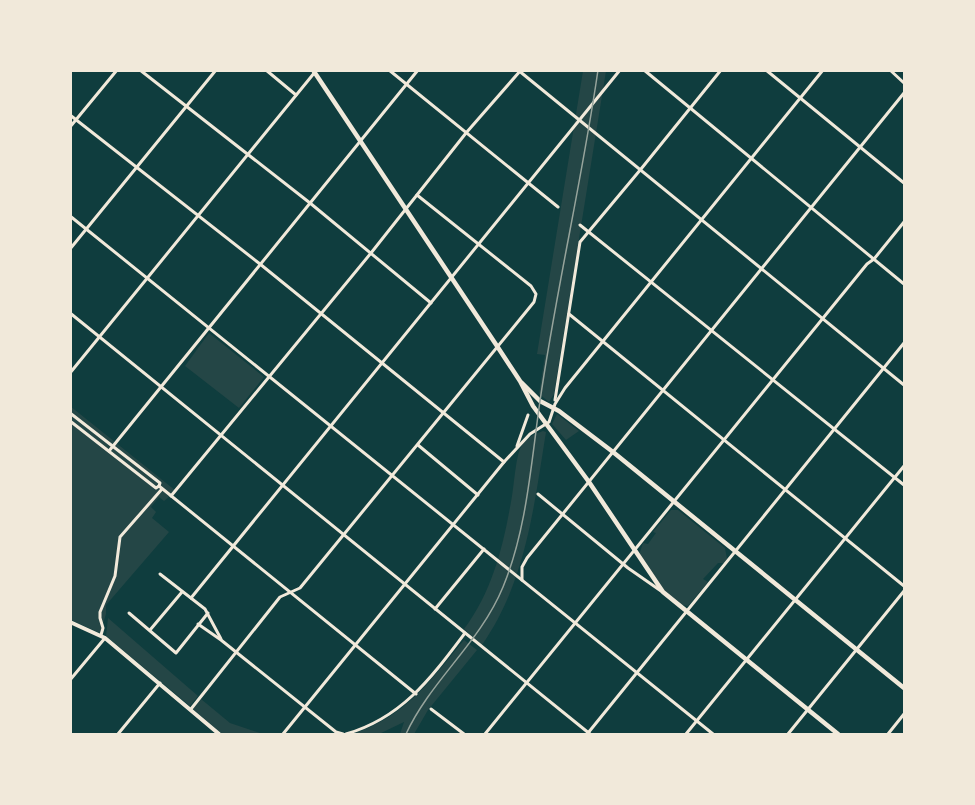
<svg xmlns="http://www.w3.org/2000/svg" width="975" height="805" font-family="'Fira Sans',sans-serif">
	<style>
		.green { fill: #244646 }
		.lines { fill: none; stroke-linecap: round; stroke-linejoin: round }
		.minor { stroke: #f1e9da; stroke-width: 3 }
		.tertiary { stroke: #f1e9da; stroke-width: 4 }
		.secondary { stroke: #f1e9da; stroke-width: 4.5 }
		.rail { stroke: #97a49c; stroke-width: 1.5 }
	</style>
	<rect width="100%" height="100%" fill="#0f3d3e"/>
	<!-- green -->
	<g class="green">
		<polygon points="583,71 606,71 554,394 549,402 539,394 545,355 537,354"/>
		<polygon points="209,333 264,377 239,408 185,366"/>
		<polygon points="70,406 176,491 164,501 159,497 151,507 156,512 152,518 169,532 106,605 106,614 100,633 71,620"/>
		<polygon points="557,414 579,431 566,440 552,424"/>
		<path d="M543,431L546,432C534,506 526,582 482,645L464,629C493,591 504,543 512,496C514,485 516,455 521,447C525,438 535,434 543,431Z"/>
		<path d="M671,510H678L725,548L727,559L724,563H718L703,579L708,582L688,606C665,604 651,572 639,555L643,543L648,544L656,533L653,532Z"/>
		<polygon points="108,618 198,696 190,706 106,636"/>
		<path d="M464,640L477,650L428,710L414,734H400L404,722L379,734H353C407,715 429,682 464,640Z"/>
		<polygon points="201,699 230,723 263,734 222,734 193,709"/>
	</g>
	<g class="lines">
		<!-- minor -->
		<g class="minor">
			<polyline points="140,70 310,203 431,303"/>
			<polyline points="266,70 296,95"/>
			<polyline points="389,70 558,207"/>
			<polyline points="518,70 904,385"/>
			<polyline points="644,70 904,284"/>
			<polyline points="766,70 904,183"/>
			<polyline points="890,70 904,83"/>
			<polyline points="70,115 260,264 504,462"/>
			<polyline points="70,127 117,70"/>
			<polyline points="70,216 713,734"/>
			<polyline points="580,225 904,485"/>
			<polyline points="70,249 216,70"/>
			<polyline points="70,313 590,734"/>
			<polyline points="569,314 904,586"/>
			<polyline points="70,373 315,72"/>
			<polyline points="555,400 580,242 641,169 721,70"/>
			<polyline points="70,413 160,483 159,486"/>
			<polyline points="70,421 156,488 159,486 416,694"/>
			<polyline points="418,445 478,495"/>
			<polyline points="517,446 528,415"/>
			<polyline points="109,451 418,70"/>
			<polyline points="538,494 628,568 661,591"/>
			<polyline points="171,496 371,253 466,133 521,70"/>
			<polyline points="160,574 205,609 221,639"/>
			<polyline points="522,580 522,567 527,558 904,93"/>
			<polyline points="191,598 620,70"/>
			<polyline points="435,609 484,549"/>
			<polyline points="129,613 176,653 208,613"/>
			<polyline points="198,624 221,640 336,732 343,734"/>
			<polyline points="150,630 182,592"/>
			<polyline points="101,635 103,628 100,618 100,612 115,576 120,537 162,489"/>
			<polyline points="70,680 105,638"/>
			<polyline points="191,709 280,597 300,588 534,302 536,294 531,286 417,195"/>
			<polyline points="431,709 464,734"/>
			<polyline points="588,733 904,343"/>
			<polyline points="118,734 160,683"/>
			<polyline points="283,734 504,462 530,434 549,422 555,404 565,388 823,70"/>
			<path d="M346,734C402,718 431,678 465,633"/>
			<polyline points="485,734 867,264 874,259 904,222"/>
			<polyline points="686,734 904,466"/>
			<polyline points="788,734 904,591"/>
			<polyline points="888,734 904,714"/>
		</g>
		<!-- tertiary -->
		<polyline class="tertiary" points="70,622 105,638 219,734"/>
		<!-- secondary -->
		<g class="secondary">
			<polyline points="313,70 497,346 520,381 533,406 589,482 663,592 838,734"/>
			<polyline points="522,383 540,401 559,411 613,452 904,688"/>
		</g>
		<!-- rail -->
		<path class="rail" d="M406,734C431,680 480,643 503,587C527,529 531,463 540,401C556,290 582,181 598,70"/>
	</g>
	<!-- border -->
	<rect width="975" height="805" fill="none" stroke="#f1e9da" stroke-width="144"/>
</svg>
